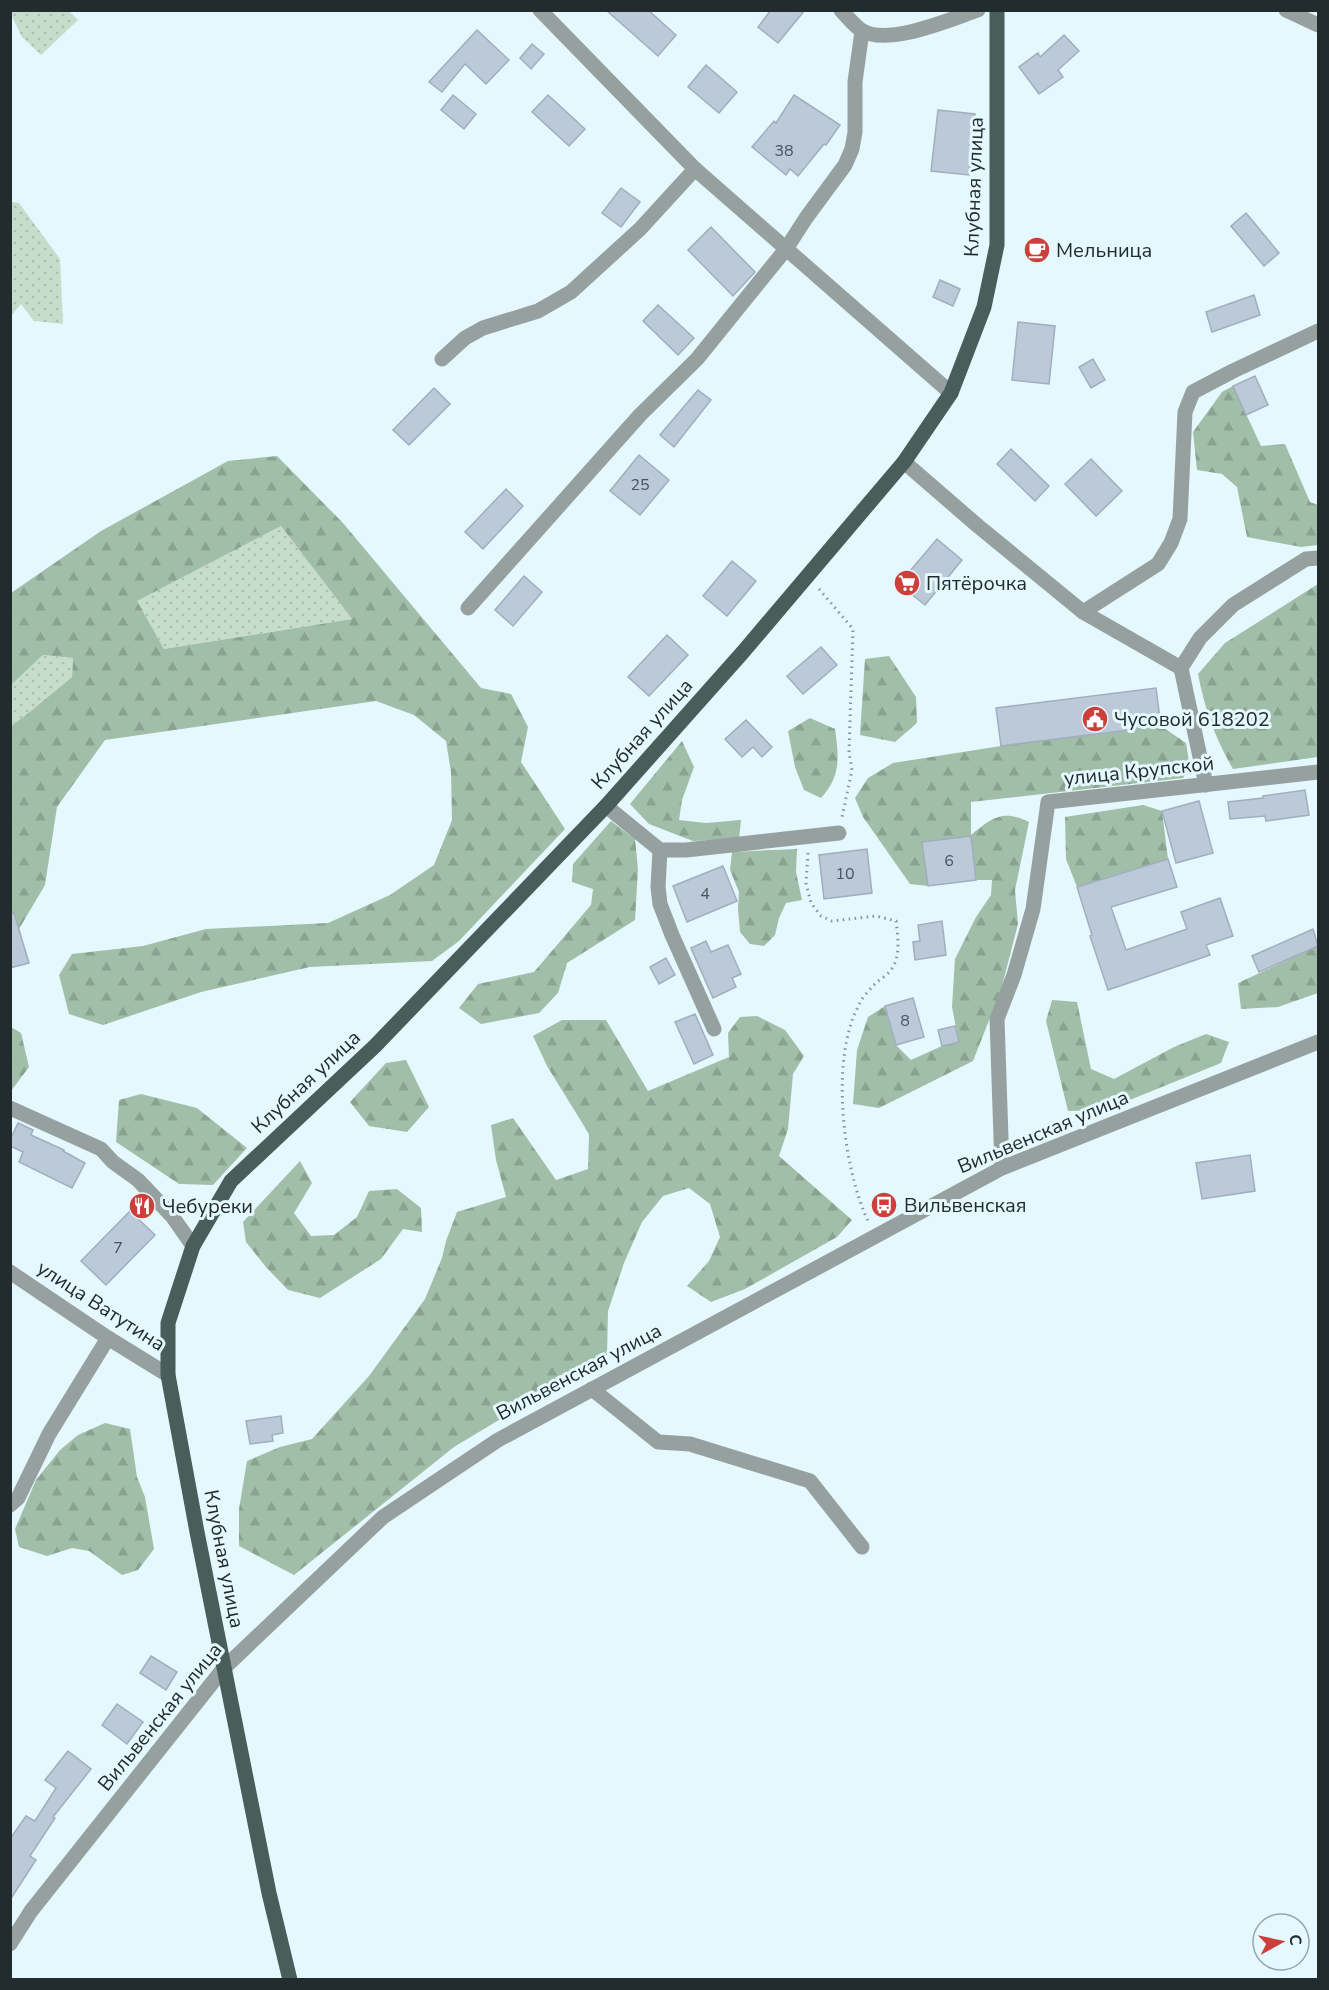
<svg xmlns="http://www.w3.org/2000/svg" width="1329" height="1990" font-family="'Nunito Sans',sans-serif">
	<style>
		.grass { fill: url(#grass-dots) }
		.forest { fill: url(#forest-firs); fill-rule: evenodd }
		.building { fill: #bbc9d9; stroke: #a0aebe; stroke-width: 1.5 }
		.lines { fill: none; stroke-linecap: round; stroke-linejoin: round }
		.path { stroke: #849397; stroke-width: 3; stroke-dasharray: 1.5 4.5; stroke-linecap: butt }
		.minor { stroke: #96a19f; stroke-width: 15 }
		.major { stroke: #495d5a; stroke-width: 15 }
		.labels { text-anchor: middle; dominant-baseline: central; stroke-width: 6; stroke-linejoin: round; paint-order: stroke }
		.number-label { font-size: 16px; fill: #48535a }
		.street-label { font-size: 20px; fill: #222c2f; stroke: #e4f8fe }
		.poi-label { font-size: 20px; fill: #222c2f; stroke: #e4f8fe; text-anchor: start }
	</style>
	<defs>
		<pattern id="grass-dots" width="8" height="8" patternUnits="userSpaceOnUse" patternTransform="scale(1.5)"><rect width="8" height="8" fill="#c7ddcc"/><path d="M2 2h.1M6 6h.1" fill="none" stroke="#abbeb0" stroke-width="1.8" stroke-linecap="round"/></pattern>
		<pattern id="forest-firs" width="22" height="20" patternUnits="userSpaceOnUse" patternTransform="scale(1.5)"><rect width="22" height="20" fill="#a1bea8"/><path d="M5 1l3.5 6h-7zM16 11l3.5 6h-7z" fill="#8aa391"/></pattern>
	</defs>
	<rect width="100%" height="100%" fill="#e4f8fe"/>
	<!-- grass -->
	<g class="grass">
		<polygon points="10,11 69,11 78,20 41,55 22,37 11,15"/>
		<polygon points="11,202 19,203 60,259 63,324 34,321 21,304 11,316"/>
		<polygon points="281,526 352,619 164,649 136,601"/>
		<polygon points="43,655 73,658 72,677 26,715 11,726 11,685"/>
	</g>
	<!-- forest -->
	<g class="forest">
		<polygon points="1233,386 1261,446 1285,444 1310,502 1318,505 1318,545 1301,547 1247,537 1237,487 1222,474 1197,470 1193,432 1222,392"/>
		<path d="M277,456L343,523L481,688L511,694L528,727L521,762L565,829L459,941L432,961L310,967L201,992L103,1025L69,1014L59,975L72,954L143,946L206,929L328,923L390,895L434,865L452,820L451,772L446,741L414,715L376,701L105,740L57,807L45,885L19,929L11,931V726L26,715L72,677L73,658L43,655L11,685V593L101,531L228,461ZM281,526L352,619L164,649L137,601Z"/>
		<path d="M1318,584V757L1233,769C1215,738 1205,710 1198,674L1225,643Z"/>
		<polygon points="889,656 916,697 917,723 895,742 860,735 865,659"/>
		<path d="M810,718L835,729C839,757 841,776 821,798L804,790L795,767L788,731Z"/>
		<path d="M1161,726L1186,743L1190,768L1183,778L971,802V835C992,818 1002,809 1029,822L1015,890L1018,924L1001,990L973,1061L879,1108L853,1104L857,1050L868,1017L885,1006L896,1045L911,1060L942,1046L959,1042L952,1007L955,959L976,917L991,895L992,880H976L970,836L923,842L928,886L910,884L863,817L855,798L868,778L893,763L1001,746Z"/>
		<polygon points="682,741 694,767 682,800 679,820 706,823 741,820 739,839 693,841 649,824 630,804"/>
		<polygon points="1143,805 1162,811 1168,859 1077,887 1066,859 1065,817"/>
		<polygon points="611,821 635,839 638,869 635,920 567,963 558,993 539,1013 481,1024 459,1008 478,984 534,972 591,905 593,889 572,882 573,864"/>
		<polygon points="797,849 796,872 802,900 786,903 779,918 775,935 764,946 750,944 740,932 738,909 739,892 730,870 732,852"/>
		<polygon points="1318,946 1318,993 1278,1007 1241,1009 1238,983"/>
		<polygon points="1052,1000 1077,1002 1091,1069 1114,1079 1174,1047 1206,1034 1229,1042 1221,1063 1105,1110 1068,1111 1046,1021"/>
		<polygon points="757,1016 785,1030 804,1056 793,1074 788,1129 779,1156 852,1220 837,1237 745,1289 711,1302 687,1286 709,1261 720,1237 710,1204 689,1188 663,1196 642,1222 624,1263 608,1311 607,1355 454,1447 294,1575 239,1546 239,1509 247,1461 280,1447 312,1439 369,1376 425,1299 442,1258 446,1241 457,1212 506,1197 496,1160 491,1125 513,1118 556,1180 588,1169 589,1134 547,1066 533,1036 562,1020 606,1020 648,1091 729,1057 728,1033 740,1017"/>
		<polygon points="11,1027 21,1033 29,1067 11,1091"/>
		<polygon points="406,1060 429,1107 407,1132 369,1126 350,1102 386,1063"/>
		<polygon points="141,1094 197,1108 247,1148 213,1185 179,1184 116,1142 119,1100"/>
		<polygon points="300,1161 312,1183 294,1213 311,1236 334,1235 357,1217 369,1191 397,1189 421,1208 422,1232 403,1229 381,1259 320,1298 288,1290 266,1267 246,1242 243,1222"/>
		<polygon points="105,1423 130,1429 137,1477 145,1497 154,1549 138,1570 122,1575 89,1551 72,1548 47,1556 19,1547 15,1529 36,1480 60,1450 78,1435"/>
	</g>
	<!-- building -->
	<g class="building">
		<polygon points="606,10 648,10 676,35 658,56"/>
		<polygon points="771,10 805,10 778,43 758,27"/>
		<polygon points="477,30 509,60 486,84 465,64 442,92 429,82"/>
		<polygon points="1064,35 1079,51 1058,70 1063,77 1039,94 1019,67 1038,53 1040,57"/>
		<polygon points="532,44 544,54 531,69 520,58"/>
		<polygon points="706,65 737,92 719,113 688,87"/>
		<polygon points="453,95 476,114 464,129 441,110"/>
		<polygon points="548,95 585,129 569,146 532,112"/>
		<polygon points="794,95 840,125 826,145 824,144 798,176 790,169 786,175 752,147 774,121 776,123"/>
		<polygon points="938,110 975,114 969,175 931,171"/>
		<polygon points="621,188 640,202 621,227 602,213"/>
		<polygon points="1246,213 1279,253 1264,266 1231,226"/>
		<polygon points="711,227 755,272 733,296 688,250"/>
		<polygon points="940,280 960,289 953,306 933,297"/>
		<polygon points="1254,295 1260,315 1212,332 1206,312"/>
		<polygon points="658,305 694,338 678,355 643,321"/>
		<polygon points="1018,322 1055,326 1049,384 1012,380"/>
		<polygon points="1093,359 1105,380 1091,388 1079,367"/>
		<polygon points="1255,376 1268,405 1246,415 1233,386"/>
		<polygon points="434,388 450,404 409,445 393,430"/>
		<polygon points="698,390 711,400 674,447 660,435"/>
		<polygon points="1011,449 1049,486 1035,501 997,464"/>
		<polygon points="639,455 669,480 640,515 610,491"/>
		<polygon points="1091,459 1122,491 1096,516 1065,484"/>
		<polygon points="506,489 523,506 483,549 465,532"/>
		<polygon points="937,539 962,560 925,605 899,584"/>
		<polygon points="732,561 756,581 727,616 703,596"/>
		<polygon points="524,576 542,592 513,626 495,610"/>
		<polygon points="667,635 688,655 649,696 628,677"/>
		<polygon points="821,647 837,665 803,694 787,676"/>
		<polygon points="1156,688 1161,726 1001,746 996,708"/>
		<polygon points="746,720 772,747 762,757 753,747 742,757 725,739"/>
		<polygon points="1305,790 1309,815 1266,821 1265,816 1230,819 1228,802 1263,798 1263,796"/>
		<polygon points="1199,801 1213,853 1176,863 1162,811"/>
		<polygon points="971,836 976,880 928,886 922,842"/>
		<polygon points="867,849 872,893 824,899 819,855"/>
		<polygon points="1168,859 1177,887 1111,907 1126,950 1187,929 1181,912 1220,898 1233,936 1206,945 1210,955 1108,990 1090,936 1092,935 1077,887"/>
		<polygon points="723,866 737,901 687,922 673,886"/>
		<polygon points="14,913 29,963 10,968 10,914"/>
		<polygon points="942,921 946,955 915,960 913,942 920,941 918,925"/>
		<polygon points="1313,929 1318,946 1259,972 1252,956"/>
		<polygon points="706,941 711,952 728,945 741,974 732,978 736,987 713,998 691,948"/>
		<polygon points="666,958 675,975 659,984 650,967"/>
		<polygon points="913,998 924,1037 896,1045 885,1006"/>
		<polygon points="695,1014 713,1055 694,1064 675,1022"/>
		<polygon points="955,1026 959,1042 942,1046 938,1030"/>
		<polygon points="18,1123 33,1130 31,1135 64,1150 63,1151 85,1163 72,1188 19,1162 23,1152 10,1146 10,1140"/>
		<polygon points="1250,1155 1255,1191 1202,1199 1196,1163"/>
		<polygon points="130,1211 155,1235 106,1285 81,1261"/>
		<polygon points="281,1416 283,1433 272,1435 273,1441 250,1444 246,1421"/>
		<polygon points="151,1656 177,1672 166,1690 140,1673"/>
		<polygon points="117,1704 143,1722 127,1744 102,1725"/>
		<polygon points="68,1751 91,1769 53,1817 55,1818 30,1856 36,1860 10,1900 10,1839 26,1816 35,1821 56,1788 45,1780"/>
	</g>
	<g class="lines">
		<!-- path -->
		<g class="path">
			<polyline points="819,589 853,629 849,752 852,770 842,817"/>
			<path d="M808,853L806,883L811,903L821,916L832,921L876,916L896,921C898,937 901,956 891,970C887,976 879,979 874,985C868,991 861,999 858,1007C830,1060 843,1168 868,1221"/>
		</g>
		<!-- minor -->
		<g class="minor">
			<polyline points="540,10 695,169 951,393"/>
			<path d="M841,10C847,17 854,25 861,30C887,47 951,19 978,10"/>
			<polyline points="1286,10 1318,25"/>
			<polyline points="442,359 465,338 483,328 538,311 571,292 640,229 695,169"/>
			<polyline points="904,462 978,526 1083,612 1181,668 1206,785"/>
			<polyline points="468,608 640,415 697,359 786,249 806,218 845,165 852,149 855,132 855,82 862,31"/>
			<polyline points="1083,612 1158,564 1171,543 1180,519 1185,412 1193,392 1233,371 1318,331"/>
			<polyline points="1181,668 1200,638 1233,605 1306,559 1318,558"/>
			<polyline points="606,806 660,850 686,850 839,833"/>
			<polyline points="660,850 658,887 660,904 672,935 714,1029"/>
			<polyline points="10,1108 101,1149 113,1162 138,1180 172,1216 193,1246"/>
			<polyline points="1002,1168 997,1019 1014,975 1033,909 1048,802 1318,772"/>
			<polyline points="10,1272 108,1338 168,1375"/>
			<polyline points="592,1389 658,1442 690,1444 810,1481 862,1547"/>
			<polyline points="10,1505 18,1498 49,1434 108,1338"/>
			<polyline points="10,1944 31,1911 224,1668 383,1517 498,1440 1002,1168 1318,1042"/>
		</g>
		<!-- major -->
		<polyline class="major" points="290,1980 269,1893 197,1532 168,1375 168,1323 193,1246 231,1181 375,1046 606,806 743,652 904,462 951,393 984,307 997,245 997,10"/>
	</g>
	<!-- icons -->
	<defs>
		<symbol id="cafe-disc" viewBox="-11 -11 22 22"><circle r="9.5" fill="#cd3f3b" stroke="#e4f8fe"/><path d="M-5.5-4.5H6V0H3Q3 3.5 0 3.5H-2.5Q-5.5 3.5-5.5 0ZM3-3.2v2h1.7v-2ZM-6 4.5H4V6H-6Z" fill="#fff"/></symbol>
		<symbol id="supermarket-disc" viewBox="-11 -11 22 22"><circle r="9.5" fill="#cd3f3b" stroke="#e4f8fe"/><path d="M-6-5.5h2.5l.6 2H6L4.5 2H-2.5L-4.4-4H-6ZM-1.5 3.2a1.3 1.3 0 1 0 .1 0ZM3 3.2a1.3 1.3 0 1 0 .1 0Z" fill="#fff"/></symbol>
		<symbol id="civic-disc" viewBox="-11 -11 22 22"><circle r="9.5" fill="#cd3f3b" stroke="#e4f8fe"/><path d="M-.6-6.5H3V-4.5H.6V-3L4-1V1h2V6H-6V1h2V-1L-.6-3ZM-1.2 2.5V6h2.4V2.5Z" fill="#fff"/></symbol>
		<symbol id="bus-disc" viewBox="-11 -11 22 22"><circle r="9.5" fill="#cd3f3b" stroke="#e4f8fe"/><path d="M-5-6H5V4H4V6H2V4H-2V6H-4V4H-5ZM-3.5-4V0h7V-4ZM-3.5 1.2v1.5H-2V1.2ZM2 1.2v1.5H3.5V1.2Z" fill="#fff"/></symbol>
		<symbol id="restaurant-disc" viewBox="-11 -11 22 22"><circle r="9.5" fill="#cd3f3b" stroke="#e4f8fe"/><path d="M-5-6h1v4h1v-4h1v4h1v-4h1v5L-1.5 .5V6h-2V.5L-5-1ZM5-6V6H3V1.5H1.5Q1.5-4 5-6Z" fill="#fff"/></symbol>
	</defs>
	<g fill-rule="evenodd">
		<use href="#cafe-disc" x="1022" y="235" width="30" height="30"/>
		<use href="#supermarket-disc" x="892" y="568" width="30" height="30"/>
		<use href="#civic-disc" x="1080" y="704" width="30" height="30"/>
		<use href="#bus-disc" x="869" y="1190" width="30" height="30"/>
		<use href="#restaurant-disc" x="127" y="1191" width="30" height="30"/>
	</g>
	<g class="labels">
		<!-- number labels -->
		<g class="number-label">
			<text x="784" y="151">38</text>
			<text x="640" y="485">25</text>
			<text x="949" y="861">6</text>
			<text x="845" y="874">10</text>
			<text x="705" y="894">4</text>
			<text x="905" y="1021">8</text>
			<text x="118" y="1248">7</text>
		</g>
		<!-- street labels -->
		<g class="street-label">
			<text transform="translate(974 187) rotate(-88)">Клубная улица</text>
			<text transform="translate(642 734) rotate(-48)">Клубная улица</text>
			<text transform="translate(1139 771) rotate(-6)">улица Крупской</text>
			<text transform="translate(306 1082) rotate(-43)">Клубная улица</text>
			<text transform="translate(1043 1132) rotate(-23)">Вильвенская улица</text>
			<text transform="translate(101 1306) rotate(33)">улица Ватутина</text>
			<text transform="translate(579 1372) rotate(-28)">Вильвенская улица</text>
			<text transform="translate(224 1559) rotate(79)">Клубная улица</text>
			<text transform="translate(160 1717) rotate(-51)">Вильвенская улица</text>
		</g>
		<!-- poi labels -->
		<g class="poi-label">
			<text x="1056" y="250">Мельница</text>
			<text x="926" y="583">Пятёрочка</text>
			<text x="1114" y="719">Чусовой 618202</text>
			<text x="904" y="1205">Вильвенская</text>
			<text x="162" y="1206">Чебуреки</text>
		</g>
	</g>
	<!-- border -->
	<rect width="1329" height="1990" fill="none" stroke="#222c2f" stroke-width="24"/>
	<!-- north arrow -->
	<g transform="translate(1281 1942) rotate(82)"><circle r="28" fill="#e4f8fe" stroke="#96a6ab" stroke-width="1.5"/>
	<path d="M0-4.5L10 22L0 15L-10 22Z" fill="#cd3f3b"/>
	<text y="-9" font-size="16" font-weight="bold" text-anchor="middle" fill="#222c2f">С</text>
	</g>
</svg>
